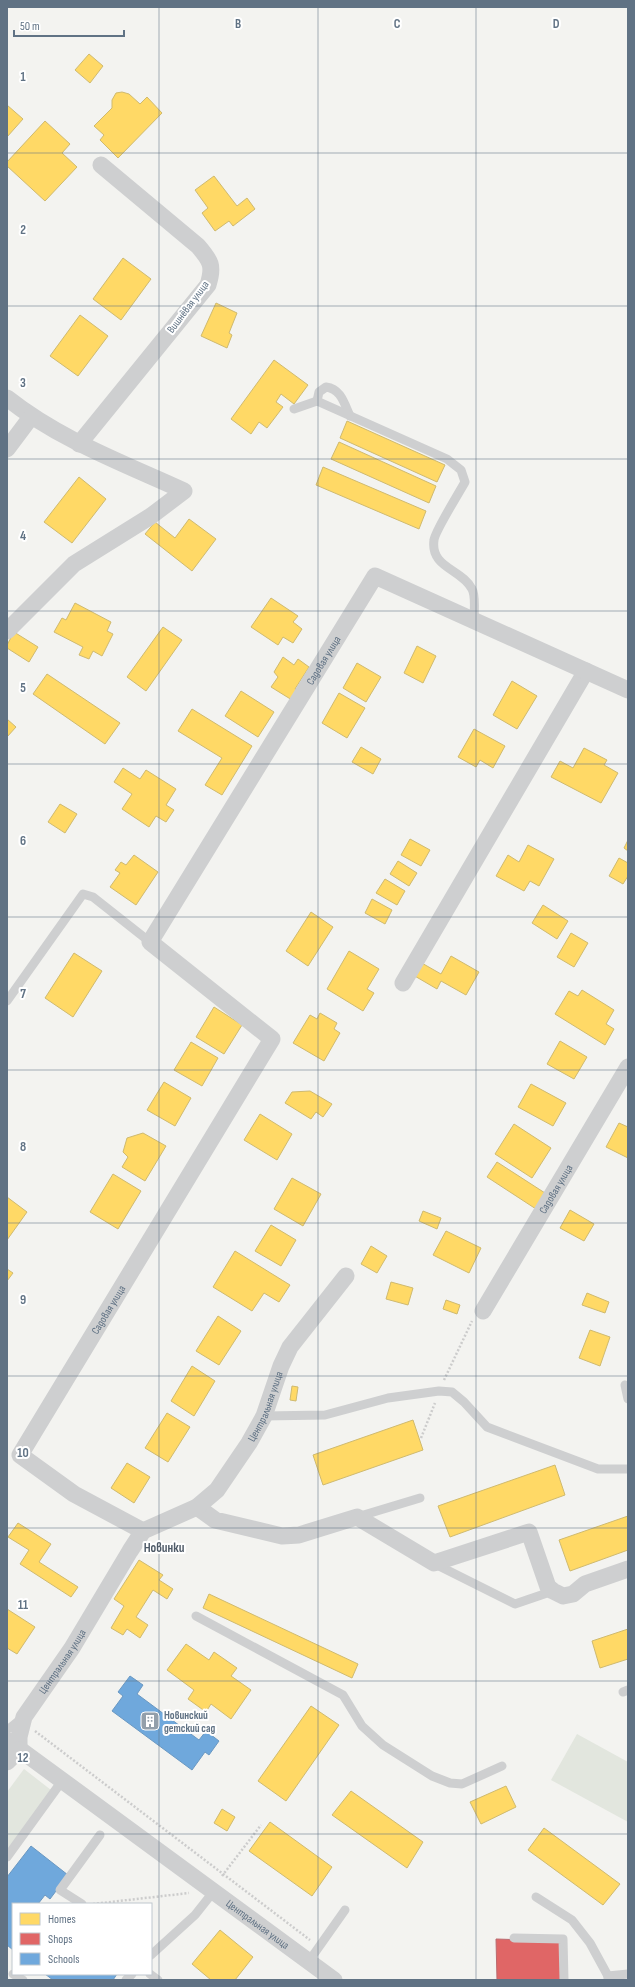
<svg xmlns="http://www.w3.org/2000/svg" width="635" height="1987" font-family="'Sofia Sans Condensed',sans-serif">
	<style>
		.green { fill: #e2e6de }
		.homes { fill: #ffd966; stroke: #cfba6f }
		.shops { fill: #e06666; stroke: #ba6a6f }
		.schools { fill: #6fa8dc; stroke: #6a98c2 }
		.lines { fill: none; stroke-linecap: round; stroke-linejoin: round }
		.path { stroke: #ccc; stroke-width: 2.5; stroke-dasharray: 2 2; stroke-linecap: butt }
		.lane { stroke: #cecfd0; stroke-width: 9 }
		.street { stroke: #cecfd0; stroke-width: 17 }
		.grid { fill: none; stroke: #607284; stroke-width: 1; stroke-opacity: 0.55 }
		.labels { text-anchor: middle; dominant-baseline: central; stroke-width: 4; stroke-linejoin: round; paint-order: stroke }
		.street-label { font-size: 11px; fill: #607284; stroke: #fff }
		.poi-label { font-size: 11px; font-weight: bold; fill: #607284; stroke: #fff; text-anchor: start }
		.quarter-label { font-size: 13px; font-weight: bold; fill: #4f5b68; stroke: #fff }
		.grid-label { font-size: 13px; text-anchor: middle; font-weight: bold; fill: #607284; stroke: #fff; stroke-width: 4; stroke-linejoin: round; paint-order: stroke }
	</style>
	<rect width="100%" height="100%" fill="#f3f3f0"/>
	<!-- green -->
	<g class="green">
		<polygon points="577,1734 628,1762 628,1822 551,1780"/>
		<polygon points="24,1769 51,1790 7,1850 7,1792"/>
	</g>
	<!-- homes -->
	<g class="homes">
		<polygon points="89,54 103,66 90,83 75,70"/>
		<polygon points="122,92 129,94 140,104 147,97 162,113 118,158 100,140 104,135 94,126 112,108 112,100 116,93"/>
		<polygon points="7,105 23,119 7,137"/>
		<polygon points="45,121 70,144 62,153 77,167 45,201 7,166 7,162"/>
		<polygon points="214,176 237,206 247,198 255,209 233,226 229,221 215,231 202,213 208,208 195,190"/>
		<polygon points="123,258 151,279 121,320 93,299"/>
		<polygon points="216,303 237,313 229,333 232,335 227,348 201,336"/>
		<polygon points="80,315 108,336 78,376 50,356"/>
		<polygon points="274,360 308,385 294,404 281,394 276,402 283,407 267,428 259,422 251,434 231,419"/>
		<polygon points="347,421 445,465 437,482 340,438"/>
		<polygon points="339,442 436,486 429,503 331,459"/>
		<polygon points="323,467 426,511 419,529 316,485"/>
		<polygon points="79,477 106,499 72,543 44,522"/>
		<polygon points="189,519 216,539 192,571 145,534 155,522 175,538"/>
		<polygon points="271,598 298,616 293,622 302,629 293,643 283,637 278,645 251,627"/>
		<polygon points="75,603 111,622 107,631 113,634 102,656 93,651 89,659 79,655 83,647 54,632 62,618 66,620"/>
		<polygon points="163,627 182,640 146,691 127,677"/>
		<polygon points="14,632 38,647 29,662 7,648 7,645"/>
		<polygon points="417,646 436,656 423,683 404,673"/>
		<polygon points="283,657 294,665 298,659 309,667 295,689 298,691 292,700 271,687 278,677 274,672"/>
		<polygon points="357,663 381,677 366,702 343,688"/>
		<polygon points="47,674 120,723 105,744 33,694"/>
		<polygon points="512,681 537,696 517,729 493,715"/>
		<polygon points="241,691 274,712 258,737 225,716"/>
		<polygon points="339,693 365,708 347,738 322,723"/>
		<polygon points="192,709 252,746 222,795 205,785 222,758 178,731"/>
		<polygon points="7,719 16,727 7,737"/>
		<polygon points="474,729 505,746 493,768 480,760 476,767 458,757"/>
		<polygon points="361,747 381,759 373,774 352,762"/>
		<polygon points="584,748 607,760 604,765 618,773 601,803 551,777 560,761 573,768"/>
		<polygon points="123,768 140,779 146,770 176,789 166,805 174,810 166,822 156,816 149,827 122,809 132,794 114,782"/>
		<polygon points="60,804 77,814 65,833 48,822"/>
		<polygon points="410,839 430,850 421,866 401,855"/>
		<polygon points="628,840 628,851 624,848"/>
		<polygon points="528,845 554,859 539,886 530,881 524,891 496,876 508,855 519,862"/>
		<polygon points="134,855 158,872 136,905 110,887 120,873 115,870 121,862 126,865"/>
		<polygon points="619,858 628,863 628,876 623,884 609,876"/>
		<polygon points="398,861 417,873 409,886 390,874"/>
		<polygon points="385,879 405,891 397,905 376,893"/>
		<polygon points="372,899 392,910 385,924 365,913"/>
		<polygon points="543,905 568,921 557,939 532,923"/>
		<polygon points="311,912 333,927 308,966 286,951"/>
		<polygon points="571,933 588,943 574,967 557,957"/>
		<polygon points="349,951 379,969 367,989 374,993 363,1011 327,989"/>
		<polygon points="74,953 102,971 73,1017 45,998"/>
		<polygon points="451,956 479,972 466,995 441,981 437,989 413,975 420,962 441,974"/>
		<polygon points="582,990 614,1010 606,1024 614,1029 605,1045 555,1014 569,991 578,996"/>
		<polygon points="214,1007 242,1025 224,1054 196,1037"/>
		<polygon points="320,1013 337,1023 334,1029 340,1033 324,1061 293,1043 310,1015 317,1019"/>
		<polygon points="560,1041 587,1057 574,1079 547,1064"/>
		<polygon points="191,1042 218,1058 202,1086 174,1070"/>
		<polygon points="164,1082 191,1098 175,1126 147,1110"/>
		<polygon points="531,1084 566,1103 553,1126 518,1107"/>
		<polygon points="310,1091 332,1104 323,1117 316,1112 311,1119 285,1103 292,1092"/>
		<polygon points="260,1114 292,1134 277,1160 244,1140"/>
		<polygon points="619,1123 628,1127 628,1158 606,1147"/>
		<polygon points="514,1124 551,1148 532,1178 495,1154"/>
		<polygon points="143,1133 166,1146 145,1181 122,1167 128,1157 123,1152 127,1138"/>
		<polygon points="497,1162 545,1193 536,1209 487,1177"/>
		<polygon points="113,1174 141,1191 118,1229 90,1212"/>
		<polygon points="292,1178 321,1194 303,1226 274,1209"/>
		<polygon points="7,1197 27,1212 7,1240"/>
		<polygon points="570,1210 594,1224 584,1241 560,1228"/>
		<polygon points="423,1211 441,1218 437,1229 419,1221"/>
		<polygon points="271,1225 296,1240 281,1266 255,1251"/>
		<polygon points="446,1231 481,1248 469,1273 433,1255"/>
		<polygon points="371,1246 387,1256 377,1273 361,1264"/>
		<polygon points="235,1251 290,1285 279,1302 264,1293 252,1311 213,1287"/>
		<polygon points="7,1269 13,1273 7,1281"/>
		<polygon points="391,1282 413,1288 408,1305 386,1299"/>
		<polygon points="587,1293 609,1302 605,1313 582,1305"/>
		<polygon points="446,1300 460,1305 457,1314 443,1309"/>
		<polygon points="218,1316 241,1331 219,1365 196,1351"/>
		<polygon points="590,1330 610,1337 600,1366 579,1358"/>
		<polygon points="192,1366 215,1381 194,1416 171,1401"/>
		<polygon points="292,1386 298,1387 296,1401 290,1400"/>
		<polygon points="167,1413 190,1427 168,1462 145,1448"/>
		<polygon points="413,1420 423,1450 323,1485 313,1455"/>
		<polygon points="127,1463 150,1477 134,1503 111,1488"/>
		<polygon points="555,1465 565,1495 450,1537 438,1506"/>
		<polygon points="628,1516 628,1550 570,1571 559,1540"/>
		<polygon points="18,1523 51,1544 39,1562 78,1587 71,1597 20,1564 29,1550 8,1537"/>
		<polygon points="139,1560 163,1575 159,1580 173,1589 167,1599 153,1590 136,1617 148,1625 140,1638 127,1629 123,1635 111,1628 124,1606 114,1599"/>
		<polygon points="209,1594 358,1664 352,1678 203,1608"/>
		<polygon points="7,1609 35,1627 17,1654 7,1648"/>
		<polygon points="628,1629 628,1659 600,1668 592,1641"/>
		<polygon points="186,1644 209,1660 214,1652 237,1668 231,1676 251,1690 231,1719 211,1704 206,1712 188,1699 194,1690 167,1670"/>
		<polygon points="311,1706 339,1725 286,1801 258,1781"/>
		<polygon points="506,1786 516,1807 481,1824 470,1802"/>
		<polygon points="351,1791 423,1842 407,1868 332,1815"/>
		<polygon points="222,1809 235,1817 227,1831 214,1823"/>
		<polygon points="270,1822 332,1867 312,1896 249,1851"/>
		<polygon points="544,1828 620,1884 603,1905 528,1850"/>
		<polygon points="220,1930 253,1957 235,1980 211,1980 192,1964"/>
	</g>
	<!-- shops -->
	<polygon class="shops" points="496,1939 560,1941 561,1980 497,1980"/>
	<!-- schools -->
	<g class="schools">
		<polygon points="130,1676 143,1685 137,1694 199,1740 206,1731 219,1741 209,1755 205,1752 192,1770 112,1711 123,1696 118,1692"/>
		<polygon points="31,1846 68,1875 50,1899 45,1895 38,1904 13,1904 13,1950 7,1945 7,1877"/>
		<polygon points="45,1974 117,1974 113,1980 53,1980"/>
	</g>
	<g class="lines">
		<!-- path -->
		<g class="path">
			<polyline points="444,1380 472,1321"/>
			<polyline points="421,1438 435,1403"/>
			<polyline points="35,1731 310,1940"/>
			<polyline points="222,1876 261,1825"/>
			<polyline points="93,1904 189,1893"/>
		</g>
		<!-- lane -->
		<g class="lane">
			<path d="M317,401L319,392L326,387C341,389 344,403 350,416"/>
			<path d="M294,409L317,401L447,459L461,470L465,482C459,493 435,531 434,540C430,568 462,569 472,589C476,596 474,611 474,619"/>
			<polyline points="7,1001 83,894 93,897 150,942"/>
			<polyline points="625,1385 628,1399"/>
			<polyline points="264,1416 325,1415 388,1398 439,1391 452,1392 464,1402 487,1427 598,1469 628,1469"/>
			<polyline points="357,1517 420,1498"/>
			<polyline points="435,1564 515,1604 553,1591"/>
			<polyline points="196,1616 343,1695 362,1726 383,1745 432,1776 450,1783 462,1784 502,1766"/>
			<polyline points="623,1692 628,1690"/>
			<polyline points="7,1728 10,1728 21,1719"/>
			<polyline points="7,1857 62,1781"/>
			<polyline points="536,1897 572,1920 590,1943 608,1976"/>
			<polyline points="82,1904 60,1890 100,1835"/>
			<polyline points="514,1938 563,1939 564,1980"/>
			<polyline points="151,1955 195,1915 214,1891"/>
			<polyline points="309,1961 345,1910"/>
			<polyline points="13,1974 23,1980"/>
			<polyline points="150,1974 158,1980"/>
			<polyline points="126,1980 132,1974"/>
			<polyline points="608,1980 608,1976 628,1974"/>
		</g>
		<!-- street -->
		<g class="street">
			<path d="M7,398C60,440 123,463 184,491L151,516L74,564L7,631"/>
			<path d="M79,444L208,285C214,266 211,261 198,246L101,165"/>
			<polyline points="7,449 31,417"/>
			<polyline points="403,983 586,671"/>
			<path id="s1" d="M483,1311L628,1067"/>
			<polyline points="197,1507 215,1520 282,1536 299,1535 357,1517 434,1563 529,1532 548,1587 553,1591 563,1596 573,1594 585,1584 628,1569"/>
			<path id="s2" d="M143,1531L74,1494L20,1455L272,1039L150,942L375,576L628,690"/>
			<path id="s3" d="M7,1740L334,1980"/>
			<path id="s4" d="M19,1750V1737L24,1717L72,1648L130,1551L143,1531L197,1507L217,1490L249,1443L264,1416L281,1366L290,1347L346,1276"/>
			<polyline points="7,1762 19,1750"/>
		</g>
	</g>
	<!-- grid -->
	<path class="grid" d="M159,7V1980M318,7V1980M476,7V1980M7,153H628M7,306H628M7,459H628M7,611H628M7,764H628M7,917H628M7,1070H628M7,1223H628M7,1376H628M7,1528H628M7,1681H628M7,1834H628"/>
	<!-- icons -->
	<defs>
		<symbol id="building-square" viewBox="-11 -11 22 22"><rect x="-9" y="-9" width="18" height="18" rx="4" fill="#939faa" stroke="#fff"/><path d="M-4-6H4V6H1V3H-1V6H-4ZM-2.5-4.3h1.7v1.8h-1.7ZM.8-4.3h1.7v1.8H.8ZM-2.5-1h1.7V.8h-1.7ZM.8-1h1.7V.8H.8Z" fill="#fff"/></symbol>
	</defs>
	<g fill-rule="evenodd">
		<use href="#building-square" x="139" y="1710" width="22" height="22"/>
	</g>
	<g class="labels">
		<!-- street labels -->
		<g class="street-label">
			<text transform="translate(188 307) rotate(-53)">Вишнёвая улица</text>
			<text stroke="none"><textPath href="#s2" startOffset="1118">Садовая улица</textPath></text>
			<text stroke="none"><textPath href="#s1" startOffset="142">Садовая улица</textPath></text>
			<text stroke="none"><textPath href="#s2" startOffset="315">Садовая улица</textPath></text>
			<text stroke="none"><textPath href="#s4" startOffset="437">Центральная улица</textPath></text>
			<text stroke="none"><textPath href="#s4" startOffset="101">Центральная улица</textPath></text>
			<text stroke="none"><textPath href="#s3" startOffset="311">Центральная улица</textPath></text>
		</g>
		<!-- poi labels -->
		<g class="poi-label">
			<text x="164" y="1715">Новинский<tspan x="164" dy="13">детский сад</tspan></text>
		</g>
		<!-- quarter labels -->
		<g class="quarter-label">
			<text x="164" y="1548">Новинки</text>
		</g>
	</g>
	<g class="grid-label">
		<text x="238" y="28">B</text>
		<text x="397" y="28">C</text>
		<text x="556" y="28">D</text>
		<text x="23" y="81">1</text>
		<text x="23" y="234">2</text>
		<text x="23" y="387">3</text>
		<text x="23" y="540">4</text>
		<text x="23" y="692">5</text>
		<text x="23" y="845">6</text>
		<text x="23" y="998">7</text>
		<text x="23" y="1151">8</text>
		<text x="23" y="1304">9</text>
		<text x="23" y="1457">10</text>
		<text x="23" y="1609">11</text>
		<text x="23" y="1762">12</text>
	</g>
	<!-- border -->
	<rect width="635" height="1987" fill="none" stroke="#607284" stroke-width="16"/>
	<!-- legend -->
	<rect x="12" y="1903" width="140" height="72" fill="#ffffff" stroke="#bfc7ce"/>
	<rect x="20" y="1913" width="20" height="12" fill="#ffd966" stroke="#bfc7ce"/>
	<text x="48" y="1923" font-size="12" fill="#607284">Homes</text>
	<rect x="20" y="1933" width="20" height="12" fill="#e06666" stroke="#bfc7ce"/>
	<text x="48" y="1943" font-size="12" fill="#607284">Shops</text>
	<rect x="20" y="1953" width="20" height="12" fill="#6fa8dc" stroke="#bfc7ce"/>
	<text x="48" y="1963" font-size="12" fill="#607284">Schools</text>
	<!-- scale -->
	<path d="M14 30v6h110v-6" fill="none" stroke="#607284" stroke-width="2"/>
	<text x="20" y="30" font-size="12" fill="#607284" stroke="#ffffff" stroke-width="3" paint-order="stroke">50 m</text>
</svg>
